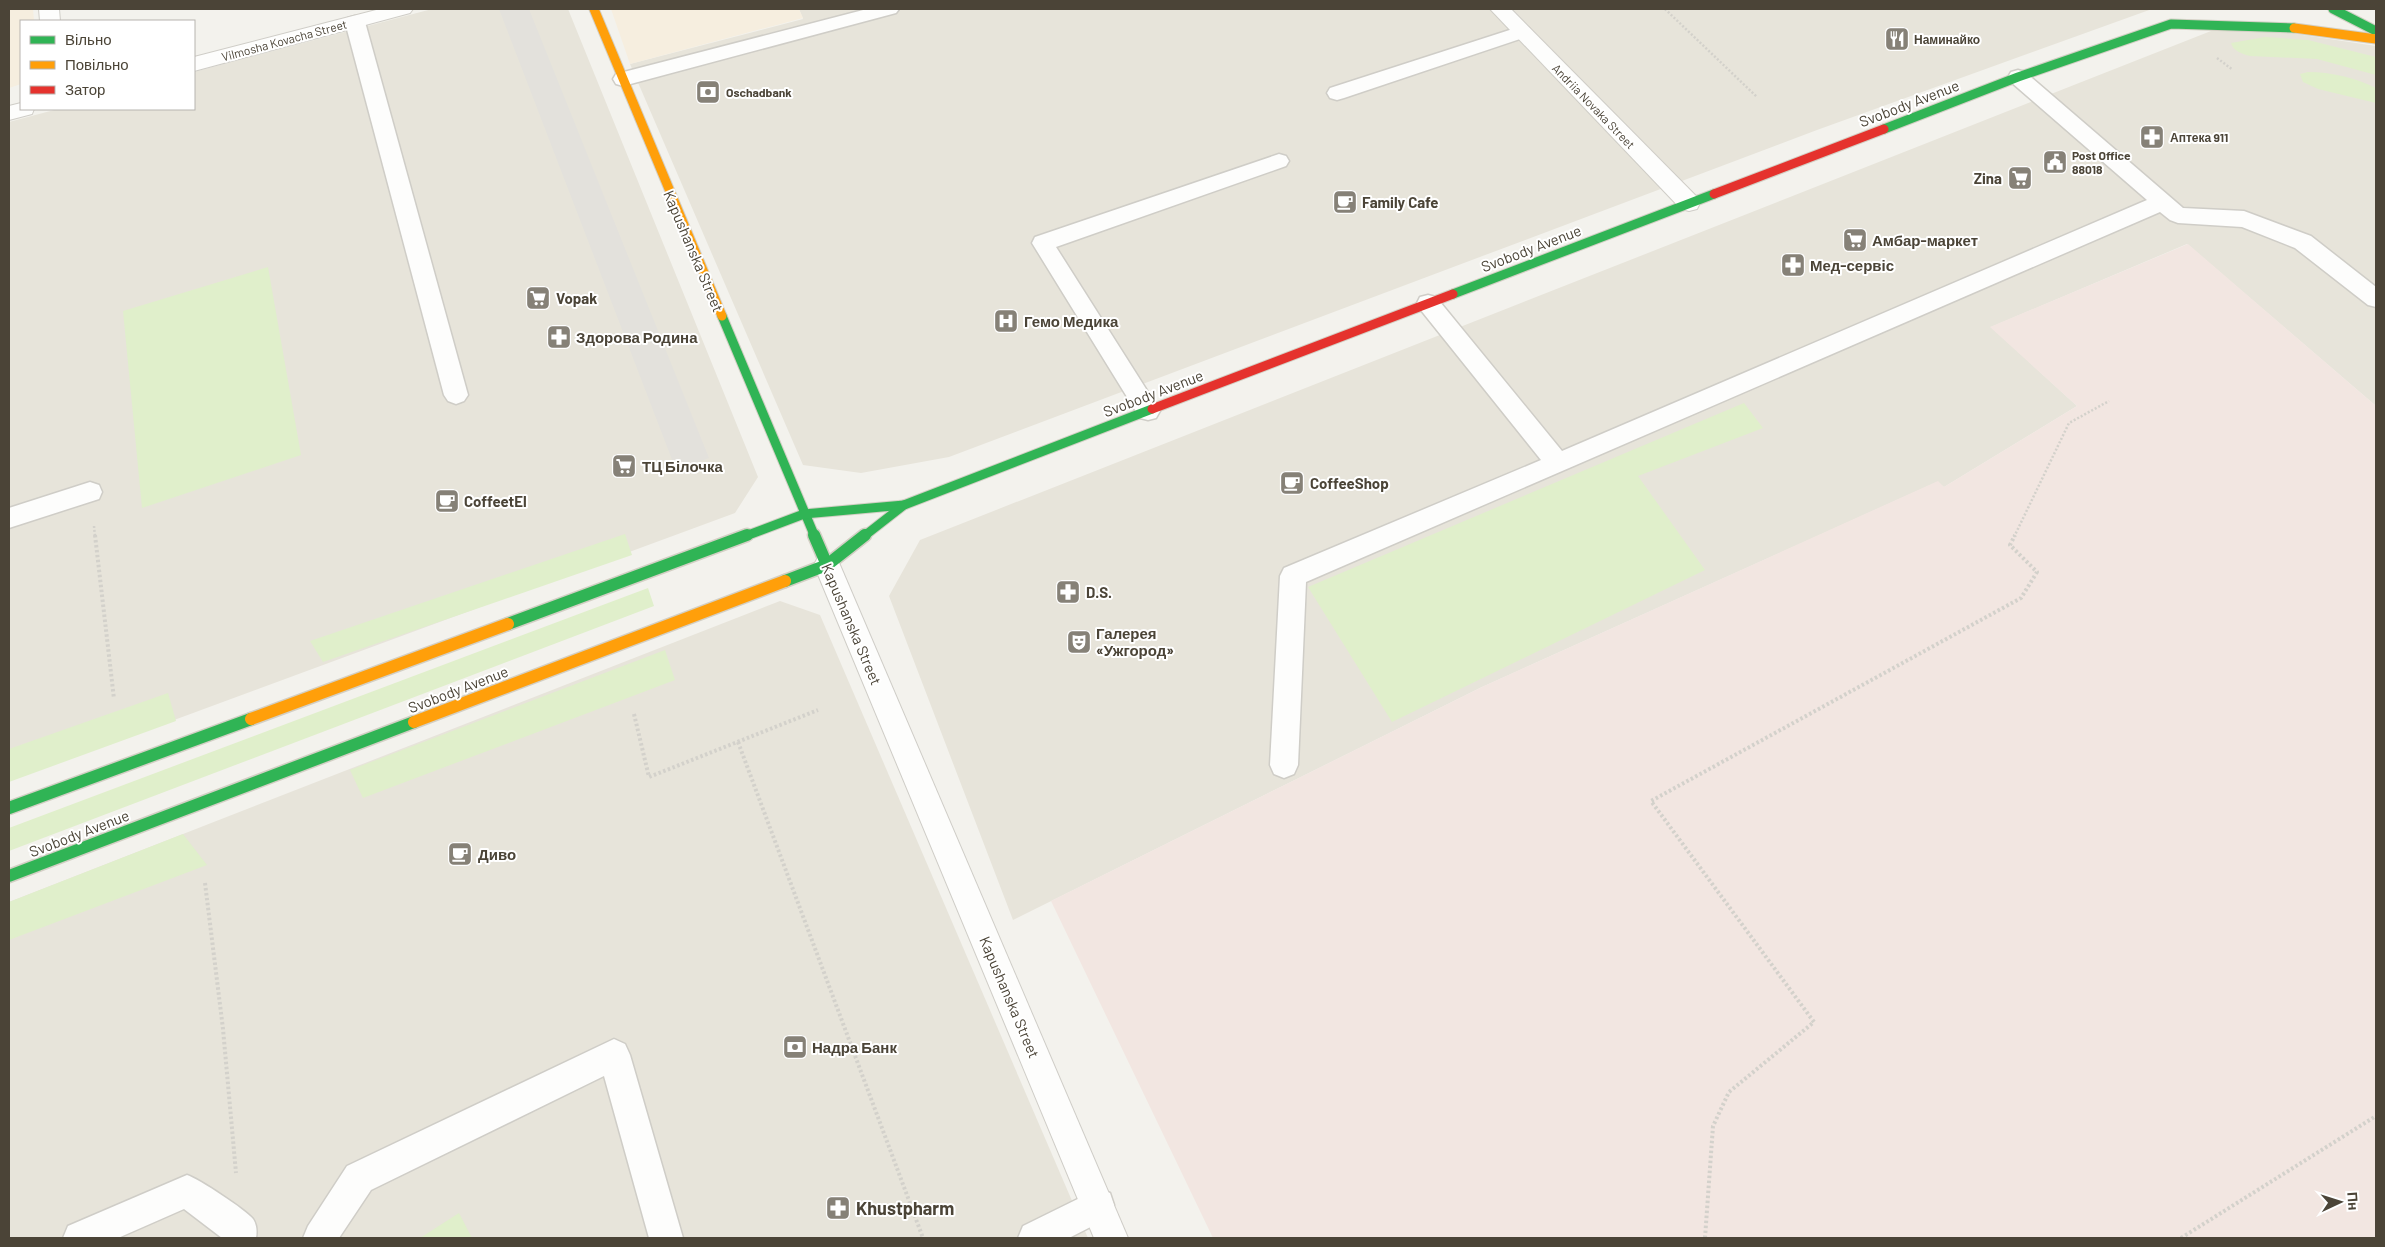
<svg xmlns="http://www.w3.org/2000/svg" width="2385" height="1247" font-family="Barlow,sans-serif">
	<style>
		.residential { fill: #e7e4da }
		.commercial { fill: #f6eedf }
		.medical { fill: #f2e6e1 }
		.green { fill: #e0efcb }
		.parking { fill: #e3e1dc }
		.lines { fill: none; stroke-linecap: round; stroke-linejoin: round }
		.lane-casing { stroke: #cfcdc7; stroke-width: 3 }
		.street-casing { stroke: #cfcdc7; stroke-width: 2 }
		.fast-far1-casing { stroke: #d3cfc4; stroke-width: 11 }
		.fast-casing { stroke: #d3cfc4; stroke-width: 15 }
		.slow-far1-casing { stroke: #d3cfc4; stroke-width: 11 }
		.slow-casing { stroke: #d3cfc4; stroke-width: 15 }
		.jam-casing { stroke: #d3cfc4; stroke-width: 11 }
		.path-far1 { stroke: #d3d1cb; stroke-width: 2.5; stroke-dasharray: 2 2; stroke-linecap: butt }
		.path { stroke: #d3d1cb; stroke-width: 4; stroke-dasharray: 2.5 2.5; stroke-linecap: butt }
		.lane { fill: #fdfdfc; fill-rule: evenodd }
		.street { fill: #fdfdfc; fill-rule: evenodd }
		.fast-far1 { stroke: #30b455; stroke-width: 9 }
		.fast { stroke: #30b455; stroke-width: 12 }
		.slow-far1 { stroke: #ff9f0a; stroke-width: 9 }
		.slow { stroke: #ff9f0a; stroke-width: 12 }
		.jam { stroke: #e5322d; stroke-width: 9 }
		.labels { text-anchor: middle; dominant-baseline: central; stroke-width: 4; stroke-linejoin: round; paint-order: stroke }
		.far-poi-label { font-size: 12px; font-weight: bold; fill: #4b4437; stroke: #fff; text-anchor: start }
		.far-street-label { font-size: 12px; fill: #4b4437; stroke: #fff }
		.street-label { font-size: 15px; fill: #4b4437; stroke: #fff }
		.poi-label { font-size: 15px; font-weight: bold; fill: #4b4437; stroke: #fff; text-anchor: start }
		.near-poi-label { font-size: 18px; font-weight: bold; fill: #4b4437; stroke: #fff; text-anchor: start }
	</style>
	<rect width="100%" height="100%" fill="#f3f2ed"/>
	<!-- residential -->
	<g class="residential">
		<polygon points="432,9 568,9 758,477 735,513 9,781 9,122 58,109 194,109 194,72"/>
		<polygon points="799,9 2152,9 1817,130 949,457 861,473 803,465 630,64 803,19"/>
		<polygon points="2270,30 2376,46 2376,406 2187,244 1991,327 2077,406 1944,487 1937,482 1482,687 1013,920 889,596 920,540 2211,31"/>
		<polygon points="780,601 820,615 1088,1238 9,1238 9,902"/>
	</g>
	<!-- commercial -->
	<g class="commercial">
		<polygon points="9,9 33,9 34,21 21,21 21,84 9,88"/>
		<polygon points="611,9 799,9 803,18 630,64"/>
	</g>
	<!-- medical -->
	<polygon class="medical" points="2188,244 2376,406 2376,1238 1213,1238 1051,901 1482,687 1938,481 1944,487 2077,406 1990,327"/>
	<!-- green -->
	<g class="green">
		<path d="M2265,37L2308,40L2376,57V75L2317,59L2250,56C2242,54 2233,51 2231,43Z"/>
		<path d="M2308,72C2331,72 2356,78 2376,88V103L2318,89L2303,82L2300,74Z"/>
		<polygon points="268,267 301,455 142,508 123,311"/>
		<polygon points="1744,403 1763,428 1638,476 1705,570 1392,722 1308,587"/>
		<polygon points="625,534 632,555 323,662 310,641"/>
		<polygon points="648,588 654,606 9,851 9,828"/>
		<polygon points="665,650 675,680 363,798 350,770"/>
		<polygon points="168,693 176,721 9,782 9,749"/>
		<polygon points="183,834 207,865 9,940 9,902"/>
		<polygon points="459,1213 472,1238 420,1238"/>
	</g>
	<!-- parking -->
	<polygon class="parking" points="499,9 529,9 709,458 676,470"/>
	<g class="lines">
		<defs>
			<g id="lane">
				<polygon points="867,9 899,9 896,13 623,86 616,84 613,79 616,74"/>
				<polygon points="355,16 362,18 365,22 468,395 464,401 456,404 448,401 444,395 345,22 348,18"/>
				<polygon points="1522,26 1529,28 1532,32 1529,36 1344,98 1337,100 1330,98 1327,93 1330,88"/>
				<polygon points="2018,70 2025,72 2183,208 2244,211 2311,236 2376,287 2376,307 2368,305 2295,248 2242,227 2178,223 2170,220 2160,212 1306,582 1298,765 1294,774 1284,778 1274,774 1270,765 1280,576 1284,568 1541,460 1420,309 1417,303 1420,297 1428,295 1436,297 1562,451 2147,200 2011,82 2008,77 2011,72"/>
				<polygon points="1279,154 1286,156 1289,161 1286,166 1056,247 1160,411 1156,418 1148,420 1140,418 1032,243 1035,237"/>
				<polygon points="90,482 99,485 102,492 99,499 9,528 9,508"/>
				<polygon points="614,1039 625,1044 630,1055 683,1238 649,1238 604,1076 371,1190 339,1238 303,1238 308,1226 347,1166"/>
				<path d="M187,1175C199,1179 246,1210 253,1219C257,1225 257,1232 256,1238H222L184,1209L118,1238H63L68,1226Z"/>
				<polygon points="1098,1189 1110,1193 1114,1205 1110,1217 1069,1238 1018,1238 1023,1226"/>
			</g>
			<g id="street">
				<polygon points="39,9 59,9 60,21 40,21"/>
				<polygon points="380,9 413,9 410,13 194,71 194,57"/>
				<polygon points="1490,9 1511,9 1697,197 1700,203 1697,209 1689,211 1681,209"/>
				<polygon points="21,103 21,109 34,109 32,114 9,120 9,106"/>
				<polygon points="827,554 836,557 840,565 1128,1238 1094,1238 814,565 818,557"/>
			</g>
			<g id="fast-far1">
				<polyline points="2333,9 2374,30"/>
				<polyline points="1884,129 2018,77 2171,24 2294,28"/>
				<polyline points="1453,294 1714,194"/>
				<polyline points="722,316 815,537"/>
				<polyline points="743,537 804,514 904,505"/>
				<polyline points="863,537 904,505 1152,409"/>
			</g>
			<g id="fast">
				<polyline points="814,535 827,565"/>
				<polyline points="785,581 827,565 865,535"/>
				<polyline points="508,624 747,535"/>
				<polyline points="9,808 251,719"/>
				<polyline points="9,876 414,722"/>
			</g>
			<g id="slow-far1">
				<polyline points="594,9 722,316"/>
				<polyline points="2294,28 2376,39"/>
			</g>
			<g id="slow">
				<polyline points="251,719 508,624"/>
				<polyline points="414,722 785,581"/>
			</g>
			<g id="jam">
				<polyline points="1714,194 1884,129"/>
				<polyline points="1152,409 1453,294"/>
			</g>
		</defs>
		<!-- lane casing -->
		<use href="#lane" class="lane-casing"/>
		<!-- street casing -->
		<use href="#street" class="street-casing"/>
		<!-- fast-far1 casing -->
		<use href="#fast-far1" class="fast-far1-casing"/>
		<!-- fast casing -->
		<use href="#fast" class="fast-casing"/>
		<!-- slow-far1 casing -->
		<use href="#slow-far1" class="slow-far1-casing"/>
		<!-- slow casing -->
		<use href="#slow" class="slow-casing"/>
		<!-- jam casing -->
		<use href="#jam" class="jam-casing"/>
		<!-- path-far1 -->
		<g class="path-far1">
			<polyline points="1665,9 1757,97"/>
			<polyline points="2217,58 2233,70"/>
			<polyline points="94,526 95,537"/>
			<polyline points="2014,537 2069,423 2109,401"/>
		</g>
		<!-- path -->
		<g class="path">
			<polyline points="95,535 114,699"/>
			<polyline points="634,714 649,777 818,710"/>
			<polyline points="738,742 923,1238"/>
			<polyline points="205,883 223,1029 236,1173"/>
			<polyline points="1705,1238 1713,1126 1729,1092 1814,1022 1651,801 2021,598 2037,572 2010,545 2015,535"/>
			<polyline points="2181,1238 2376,1116"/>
		</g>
		<!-- lane -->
		<use href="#lane" class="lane"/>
		<!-- street -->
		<use href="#street" class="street"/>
		<!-- fast-far1 -->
		<use href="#fast-far1" class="fast-far1"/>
		<!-- fast -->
		<use href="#fast" class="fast"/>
		<!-- slow-far1 -->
		<use href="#slow-far1" class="slow-far1"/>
		<!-- slow -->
		<use href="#slow" class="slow"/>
		<!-- jam -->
		<use href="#jam" class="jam"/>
	</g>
	<!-- icons -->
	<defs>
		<symbol id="restaurant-square" viewBox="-11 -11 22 22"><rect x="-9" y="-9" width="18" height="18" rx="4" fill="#868177" stroke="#fff"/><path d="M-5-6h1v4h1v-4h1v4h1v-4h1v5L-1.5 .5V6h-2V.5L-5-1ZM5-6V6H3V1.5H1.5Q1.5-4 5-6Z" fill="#fff"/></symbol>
		<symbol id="bank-square" viewBox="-11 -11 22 22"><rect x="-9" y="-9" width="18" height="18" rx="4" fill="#868177" stroke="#fff"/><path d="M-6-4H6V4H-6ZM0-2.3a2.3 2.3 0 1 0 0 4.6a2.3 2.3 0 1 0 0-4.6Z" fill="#fff"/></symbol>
		<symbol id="pharmacy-square" viewBox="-11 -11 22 22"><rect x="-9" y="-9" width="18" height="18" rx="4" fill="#868177" stroke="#fff"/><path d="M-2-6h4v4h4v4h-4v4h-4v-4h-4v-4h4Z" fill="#fff"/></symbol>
		<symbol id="civic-square" viewBox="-11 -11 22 22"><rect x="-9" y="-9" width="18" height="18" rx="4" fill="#868177" stroke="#fff"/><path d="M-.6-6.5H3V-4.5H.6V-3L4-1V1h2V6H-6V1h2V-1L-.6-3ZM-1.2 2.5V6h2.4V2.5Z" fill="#fff"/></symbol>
		<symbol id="supermarket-square" viewBox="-11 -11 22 22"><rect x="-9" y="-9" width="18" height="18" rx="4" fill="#868177" stroke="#fff"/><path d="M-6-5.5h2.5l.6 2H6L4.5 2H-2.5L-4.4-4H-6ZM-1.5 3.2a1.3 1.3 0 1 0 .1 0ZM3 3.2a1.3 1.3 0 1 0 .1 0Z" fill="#fff"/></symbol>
		<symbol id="cafe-square" viewBox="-11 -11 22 22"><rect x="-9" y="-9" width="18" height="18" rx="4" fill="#868177" stroke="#fff"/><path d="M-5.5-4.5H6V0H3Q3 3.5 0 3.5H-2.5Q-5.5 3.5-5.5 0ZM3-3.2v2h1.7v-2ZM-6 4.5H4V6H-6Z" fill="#fff"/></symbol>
		<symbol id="hospital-square" viewBox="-11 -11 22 22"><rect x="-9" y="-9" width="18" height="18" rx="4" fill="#868177" stroke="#fff"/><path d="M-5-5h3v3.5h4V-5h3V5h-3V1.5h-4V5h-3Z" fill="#fff"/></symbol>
		<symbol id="theatre-square" viewBox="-11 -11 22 22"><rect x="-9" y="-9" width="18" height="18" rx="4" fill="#868177" stroke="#fff"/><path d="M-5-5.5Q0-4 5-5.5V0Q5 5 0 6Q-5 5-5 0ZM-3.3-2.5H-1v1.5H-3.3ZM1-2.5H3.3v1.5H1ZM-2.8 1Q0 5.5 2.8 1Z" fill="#fff"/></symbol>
	</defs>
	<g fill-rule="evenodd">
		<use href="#restaurant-square" x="1883" y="25" width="28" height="28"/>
		<use href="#bank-square" x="694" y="78" width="28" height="28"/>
		<use href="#pharmacy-square" x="2138" y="123" width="28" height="28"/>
		<use href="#civic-square" x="2041" y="148" width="28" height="28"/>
		<use href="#supermarket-square" x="2006" y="164" width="28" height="28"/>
		<use href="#cafe-square" x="1331" y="188" width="28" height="28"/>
		<use href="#supermarket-square" x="1841" y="226" width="28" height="28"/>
		<use href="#pharmacy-square" x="1779" y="251" width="28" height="28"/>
		<use href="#supermarket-square" x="524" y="284" width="28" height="28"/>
		<use href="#hospital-square" x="992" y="307" width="28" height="28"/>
		<use href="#pharmacy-square" x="545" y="323" width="28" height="28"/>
		<use href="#supermarket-square" x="610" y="452" width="28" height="28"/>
		<use href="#cafe-square" x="1278" y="469" width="28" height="28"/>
		<use href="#cafe-square" x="433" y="487" width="28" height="28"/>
		<use href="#pharmacy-square" x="1054" y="578" width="28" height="28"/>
		<use href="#theatre-square" x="1065" y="628" width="28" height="28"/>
		<use href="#cafe-square" x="446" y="840" width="28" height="28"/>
		<use href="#bank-square" x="781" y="1033" width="28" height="28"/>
		<use href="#pharmacy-square" x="824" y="1194" width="28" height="28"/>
	</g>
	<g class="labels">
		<!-- far-poi labels -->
		<g class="far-poi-label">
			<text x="1914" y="39">Наминайко</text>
			<text x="726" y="92">Oschadbank</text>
			<text x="2170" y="137">Аптека 911</text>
			<text x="2072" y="155">Post Office<tspan x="2072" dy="14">88018</tspan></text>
		</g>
		<!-- far-street labels -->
		<g class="far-street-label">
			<text transform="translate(284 40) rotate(-15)">Vilmosha Kovacha Street</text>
			<text transform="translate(1594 106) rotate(46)">Andriia Novaka Street</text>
		</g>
		<!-- street labels -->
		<g class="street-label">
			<text transform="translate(1909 103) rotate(-21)">Svobody Avenue</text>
			<text transform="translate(1531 248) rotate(-21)">Svobody Avenue</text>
			<text transform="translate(694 251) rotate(67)">Kapushanska Street</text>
			<text transform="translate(1153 393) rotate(-21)">Svobody Avenue</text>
			<text transform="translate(852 624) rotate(67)">Kapushanska Street</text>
			<text transform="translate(458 689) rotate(-21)">Svobody Avenue</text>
			<text transform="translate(79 833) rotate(-21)">Svobody Avenue</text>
			<text transform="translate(1010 997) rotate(67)">Kapushanska Street</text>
		</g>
		<!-- poi labels -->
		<g class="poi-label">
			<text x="2002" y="178" text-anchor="end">Zina</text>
			<text x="1362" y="202">Family Cafe</text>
			<text x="1872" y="240">Амбар-маркет</text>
			<text x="1810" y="265">Мед-сервіс</text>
			<text x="556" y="298">Vopak</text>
			<text x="1024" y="321">Гемо Медика</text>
			<text x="576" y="337">Здорова Родина</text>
			<text x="642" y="466">ТЦ Білочка</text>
			<text x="1310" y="483">CoffeeShop</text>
			<text x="464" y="501">CoffeetEl</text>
			<text x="1086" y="592">D.S.</text>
			<text x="1096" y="633">Галерея<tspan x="1096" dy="17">«Ужгород»</tspan></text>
			<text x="478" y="854">Диво</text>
			<text x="812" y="1047">Надра Банк</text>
		</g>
		<!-- near-poi labels -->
		<g class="near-poi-label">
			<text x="856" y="1208">Khustpharm</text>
		</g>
	</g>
	<!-- border -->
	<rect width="2385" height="1247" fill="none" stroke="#4b4437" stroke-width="20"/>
	<!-- legend -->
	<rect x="20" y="20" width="175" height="90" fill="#ffffff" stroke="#b7b4af"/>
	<rect x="30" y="36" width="25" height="8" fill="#30b455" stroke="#b7b4af"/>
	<text x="65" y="45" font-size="15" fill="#4b4437">Вільно</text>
	<rect x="30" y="61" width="25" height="8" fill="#ff9f0a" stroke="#b7b4af"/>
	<text x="65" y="70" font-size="15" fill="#4b4437">Повільно</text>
	<rect x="30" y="86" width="25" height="8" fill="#e5322d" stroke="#b7b4af"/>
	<text x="65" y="95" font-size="15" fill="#4b4437">Затор</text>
	<!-- north arrow -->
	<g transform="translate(2340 1202) rotate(86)" stroke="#ffffff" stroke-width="4" paint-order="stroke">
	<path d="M0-4L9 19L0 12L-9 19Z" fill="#4b4437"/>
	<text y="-8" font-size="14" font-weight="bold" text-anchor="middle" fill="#4b4437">Пн</text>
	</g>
</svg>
